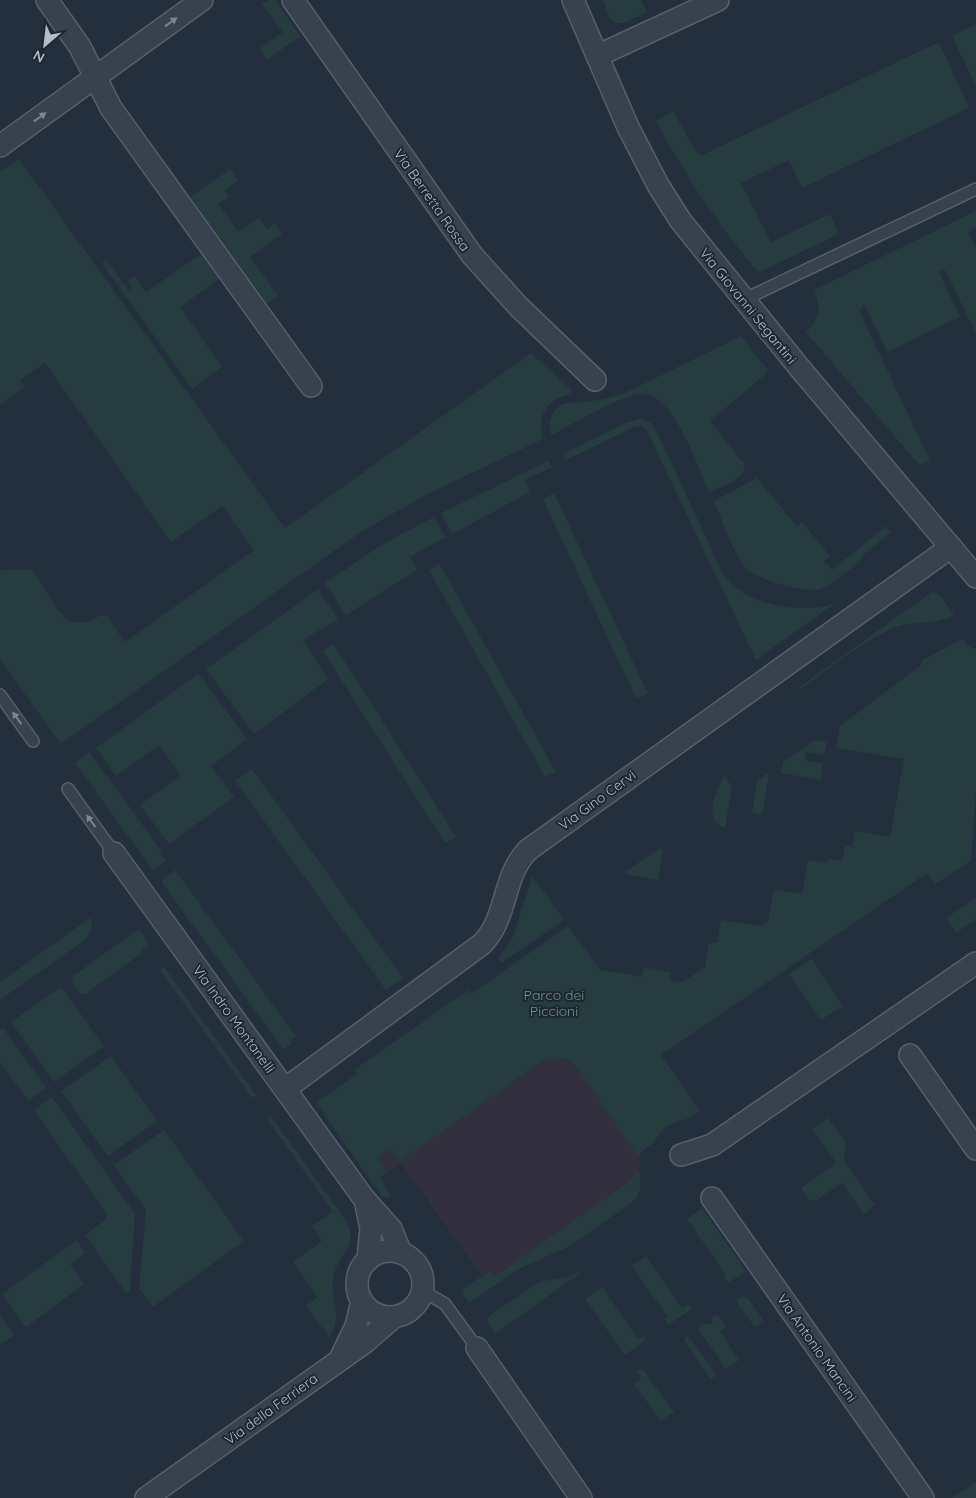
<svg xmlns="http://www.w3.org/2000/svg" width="976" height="1498" font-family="Quicksand,sans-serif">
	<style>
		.medical { fill: #32303f }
		.green { fill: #263c3f }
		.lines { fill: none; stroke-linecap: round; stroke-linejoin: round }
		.service-casing { stroke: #565f6c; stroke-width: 14 }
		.minor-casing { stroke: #565f6c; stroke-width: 24 }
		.service { stroke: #38414e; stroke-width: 11 }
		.minor { stroke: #38414e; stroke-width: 21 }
		.oneway { fill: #7c8592 }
		.labels { text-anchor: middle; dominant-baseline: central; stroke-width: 4; stroke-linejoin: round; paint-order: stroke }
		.street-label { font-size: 14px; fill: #b4bcc9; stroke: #1d2633 }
		.park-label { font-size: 14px; fill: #6b9a76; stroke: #1d2633 }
	</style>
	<rect width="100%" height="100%" fill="#242f3e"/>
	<!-- medical -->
	<polygon class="medical" points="552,1058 559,1058 573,1063 586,1078 638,1155 640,1164 639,1170 631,1180 495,1276 491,1270 482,1276 401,1163 387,1172 377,1157 390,1148 399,1161 537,1065"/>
	<!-- green -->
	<g class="green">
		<polygon points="268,0 275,0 300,36 267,60 259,49 283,32 262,4"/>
		<polygon points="603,0 641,0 646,10 645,13 624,23 615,23 610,19"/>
		<polygon points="976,24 976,86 952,36"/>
		<path d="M939,42L969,108L802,188L789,160L741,183L771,242L830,214L839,234L760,272L757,271C717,224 685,175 656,121L673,111L696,152L702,155Z"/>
		<path d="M19,159L285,528L531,353L573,391C569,395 564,395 558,398C542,406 538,423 543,439L424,496L364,530L62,743L59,741L0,660V570L30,569C46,582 56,624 80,623C90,623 96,615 106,615L125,642L254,550L222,506L171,542L45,363L20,380L25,387L0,405V172Z"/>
		<polygon points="230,169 238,181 225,190 229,197 218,204 238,232 259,218 267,229 275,223 282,234 250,257 278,296 267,304 190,197"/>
		<path d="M976,211V227L968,232L976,249V333L945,270H938L960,317L887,352L864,304L859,311L930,460L919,465L806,332C819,320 822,306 814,290Z"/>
		<polygon points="201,254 219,279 180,307 222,367 192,389 102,263 106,260 129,290 132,288 128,281 135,276 146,292"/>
		<path d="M741,336L767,369V373L710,421L745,465C743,481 722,486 709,492C699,468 673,393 642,394C622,394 572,425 551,435C547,423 552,410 563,404L600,400L623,394Z"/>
		<path d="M642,418L651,423L657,432L722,572C744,606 798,614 834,604L756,660L646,429L641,426L634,427L566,460L563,454L623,424Z"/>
		<polygon points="548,461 552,467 525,480 530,492 452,534 441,513"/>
		<path d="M757,478L797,526L802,522L830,556L824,561L832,570L886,526L891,532L862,556L861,560C849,570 835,584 820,589C805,593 755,580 745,567C731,549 723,522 714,501Z"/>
		<polygon points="554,493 648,694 636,698 543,499"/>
		<polygon points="434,517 446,537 410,557 417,570 346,615 325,583 383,544"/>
		<polygon points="439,563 556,772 545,777 429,570"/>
		<polygon points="318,589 338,619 303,640 328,679 254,734 206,669"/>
		<path d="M932,592L939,594L954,614C937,627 912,619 891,629C859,644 830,668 801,689L798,688Z"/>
		<path d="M963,639L966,645L976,649V791L971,861L935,884L927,873L661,1055L700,1111L689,1118L666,1126L653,1143L641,1152L639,1158L577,1067C565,1055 551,1057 537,1065L400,1161L390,1148L377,1157L387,1172L380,1178L391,1196L387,1198L380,1194L316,1103L357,1074L354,1070L468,990L471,994L568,926L602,972L605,970L641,977L644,967L671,972L670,981L683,982L705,967L709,943H717L721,920L761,926L768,921L774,889L802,894L808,860L827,863L828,859L842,861L845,846L852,847L855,831L890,837L904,759L836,748L840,726L920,666L922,660Z"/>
		<polygon points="333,643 456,837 445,843 323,651"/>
		<polygon points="198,674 247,739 211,766 234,797 169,844 140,805 181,775 159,745 116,776 96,748"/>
		<polygon points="815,740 827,742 824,755 806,752 804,760 823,764 821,780 781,773 783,762"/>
		<polygon points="89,752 161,850 159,852 166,861 153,870 75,763"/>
		<polygon points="252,769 403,978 386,990 235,781"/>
		<polygon points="767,774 769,774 762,814 752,813 757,781"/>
		<path d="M725,776L732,787L725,828C702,818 716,796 722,779Z"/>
		<polygon points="660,848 663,849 658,880 627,874 625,872"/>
		<polygon points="175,870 296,1036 290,1040 292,1043 284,1050 161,881"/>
		<polygon points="532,876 564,920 501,963 498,958 512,940"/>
		<polygon points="976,898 976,919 956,933 946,918"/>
		<polygon points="90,918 92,920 91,932 85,940 0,1000 0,982"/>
		<polygon points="139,929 148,941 148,946 141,951 143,952 85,994 81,994 71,980 73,976"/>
		<polygon points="812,959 843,1006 821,1020 789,974"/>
		<polygon points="164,967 256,1095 252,1098 160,970"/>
		<polygon points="61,987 104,1046 54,1082 11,1022"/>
		<polygon points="3,1028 46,1088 28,1101 0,1063 0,1030"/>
		<polygon points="111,1056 157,1121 108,1156 61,1091"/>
		<polygon points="52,1097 135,1214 130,1290 126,1293 85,1235 106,1219 107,1214 34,1110"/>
		<path d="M271,1116L346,1221C361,1248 336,1253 333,1280C330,1304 344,1311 330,1337H329L306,1306L318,1297L293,1262L322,1241L312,1226L333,1212L267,1119Z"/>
		<polygon points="828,1118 846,1142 844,1161 875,1205 864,1214 842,1183 815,1201 810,1200 801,1188 834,1165 835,1161 812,1129"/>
		<polygon points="164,1130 244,1241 153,1307 139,1289 146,1210 114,1165"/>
		<path d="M639,1170C641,1186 643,1193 630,1204L570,1246L519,1269L469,1303L462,1293L463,1289L491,1270L495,1276L631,1180Z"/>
		<polygon points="702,1208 746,1271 728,1283 724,1277 726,1275 687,1219"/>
		<polygon points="77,1240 85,1253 70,1264 84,1284 26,1327 2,1294"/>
		<polygon points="646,1256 682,1308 689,1304 692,1309 668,1325 665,1320 668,1317 632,1266"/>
		<polygon points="586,1269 495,1334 487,1322 489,1316 539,1282 569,1277"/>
		<polygon points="602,1287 638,1339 643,1336 646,1340 625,1355 585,1299"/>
		<polygon points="743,1296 748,1298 764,1321 755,1327 737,1303 737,1300"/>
		<polygon points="718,1315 726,1327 720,1332 739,1360 726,1369 699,1330 699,1327 705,1323 708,1325 713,1323 712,1318"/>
		<polygon points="0,1316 14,1335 0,1345"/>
		<polygon points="688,1336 717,1375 711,1379 685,1342 685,1338"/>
		<polygon points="642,1368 674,1412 661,1421 634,1384 641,1379 637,1371"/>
		<polygon points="976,1482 976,1498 952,1498"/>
	</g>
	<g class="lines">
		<defs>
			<g id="service">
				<polyline points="743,300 976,189"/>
				<polyline points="0,695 33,741"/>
				<polyline points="68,789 114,853"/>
				<polyline points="423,1291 445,1304 477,1348"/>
			</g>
			<g id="minor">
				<polyline points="47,0 80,47 111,108 311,386"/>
				<polyline points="293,0 472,255 519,307 595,380"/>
				<polyline points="573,0 628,127 658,185 680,220 798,366 976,577"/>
				<polyline points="597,56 718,0"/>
				<polyline points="0,146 202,0"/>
				<polyline points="114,853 365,1200 371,1228 368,1260"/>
				<polyline points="910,1055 976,1149"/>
				<path d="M285,1089L482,944C508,918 502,876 528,850L951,547"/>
				<polyline points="681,1155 712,1145 976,963"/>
				<polyline points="712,1198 923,1498"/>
				<polyline points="367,1202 391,1229 401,1253"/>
				<circle cx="390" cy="1284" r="33"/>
				<polyline points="477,1348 581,1498"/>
				<polyline points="341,1357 356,1326 362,1301"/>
				<polyline points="146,1498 364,1343 394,1317"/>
			</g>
		</defs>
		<!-- service casing -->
		<use href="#service" class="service-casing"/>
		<!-- minor casing -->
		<use href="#minor" class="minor-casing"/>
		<!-- service -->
		<use href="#service" class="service"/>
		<!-- minor -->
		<use href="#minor" class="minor"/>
	</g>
	<!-- one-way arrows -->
	<defs><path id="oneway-solid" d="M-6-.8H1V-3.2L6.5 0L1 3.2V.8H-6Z" transform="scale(1.25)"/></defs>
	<g class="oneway">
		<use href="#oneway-solid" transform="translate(171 22) rotate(-36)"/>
		<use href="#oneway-solid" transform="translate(40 117) rotate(-36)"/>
		<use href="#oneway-solid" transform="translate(17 718) rotate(-126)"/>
		<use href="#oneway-solid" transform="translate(91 821) rotate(-126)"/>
	</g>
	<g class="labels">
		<!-- street labels -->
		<g class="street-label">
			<text transform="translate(432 200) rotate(55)">Via Berretta Rossa</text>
			<text transform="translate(748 306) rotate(51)">Via Giovanni Segantini</text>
			<text transform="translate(597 800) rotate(-36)">Via Gino Cervi</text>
			<text transform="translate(234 1019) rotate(54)">Via Indro Montanelli</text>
			<text transform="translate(817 1348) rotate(55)">Via Antonio Mancini</text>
			<text transform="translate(271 1409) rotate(-36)">Via della Ferriera</text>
		</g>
		<!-- park labels -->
		<g class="park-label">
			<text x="554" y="995">Parco dei<tspan x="554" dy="16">Piccioni</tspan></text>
		</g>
	</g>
	<!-- north arrow -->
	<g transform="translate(45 45) rotate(208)" stroke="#1d2633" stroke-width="4" paint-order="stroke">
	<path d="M0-4L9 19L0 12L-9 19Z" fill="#b4bcc9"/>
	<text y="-8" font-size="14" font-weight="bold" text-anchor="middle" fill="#b4bcc9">N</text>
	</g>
</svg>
